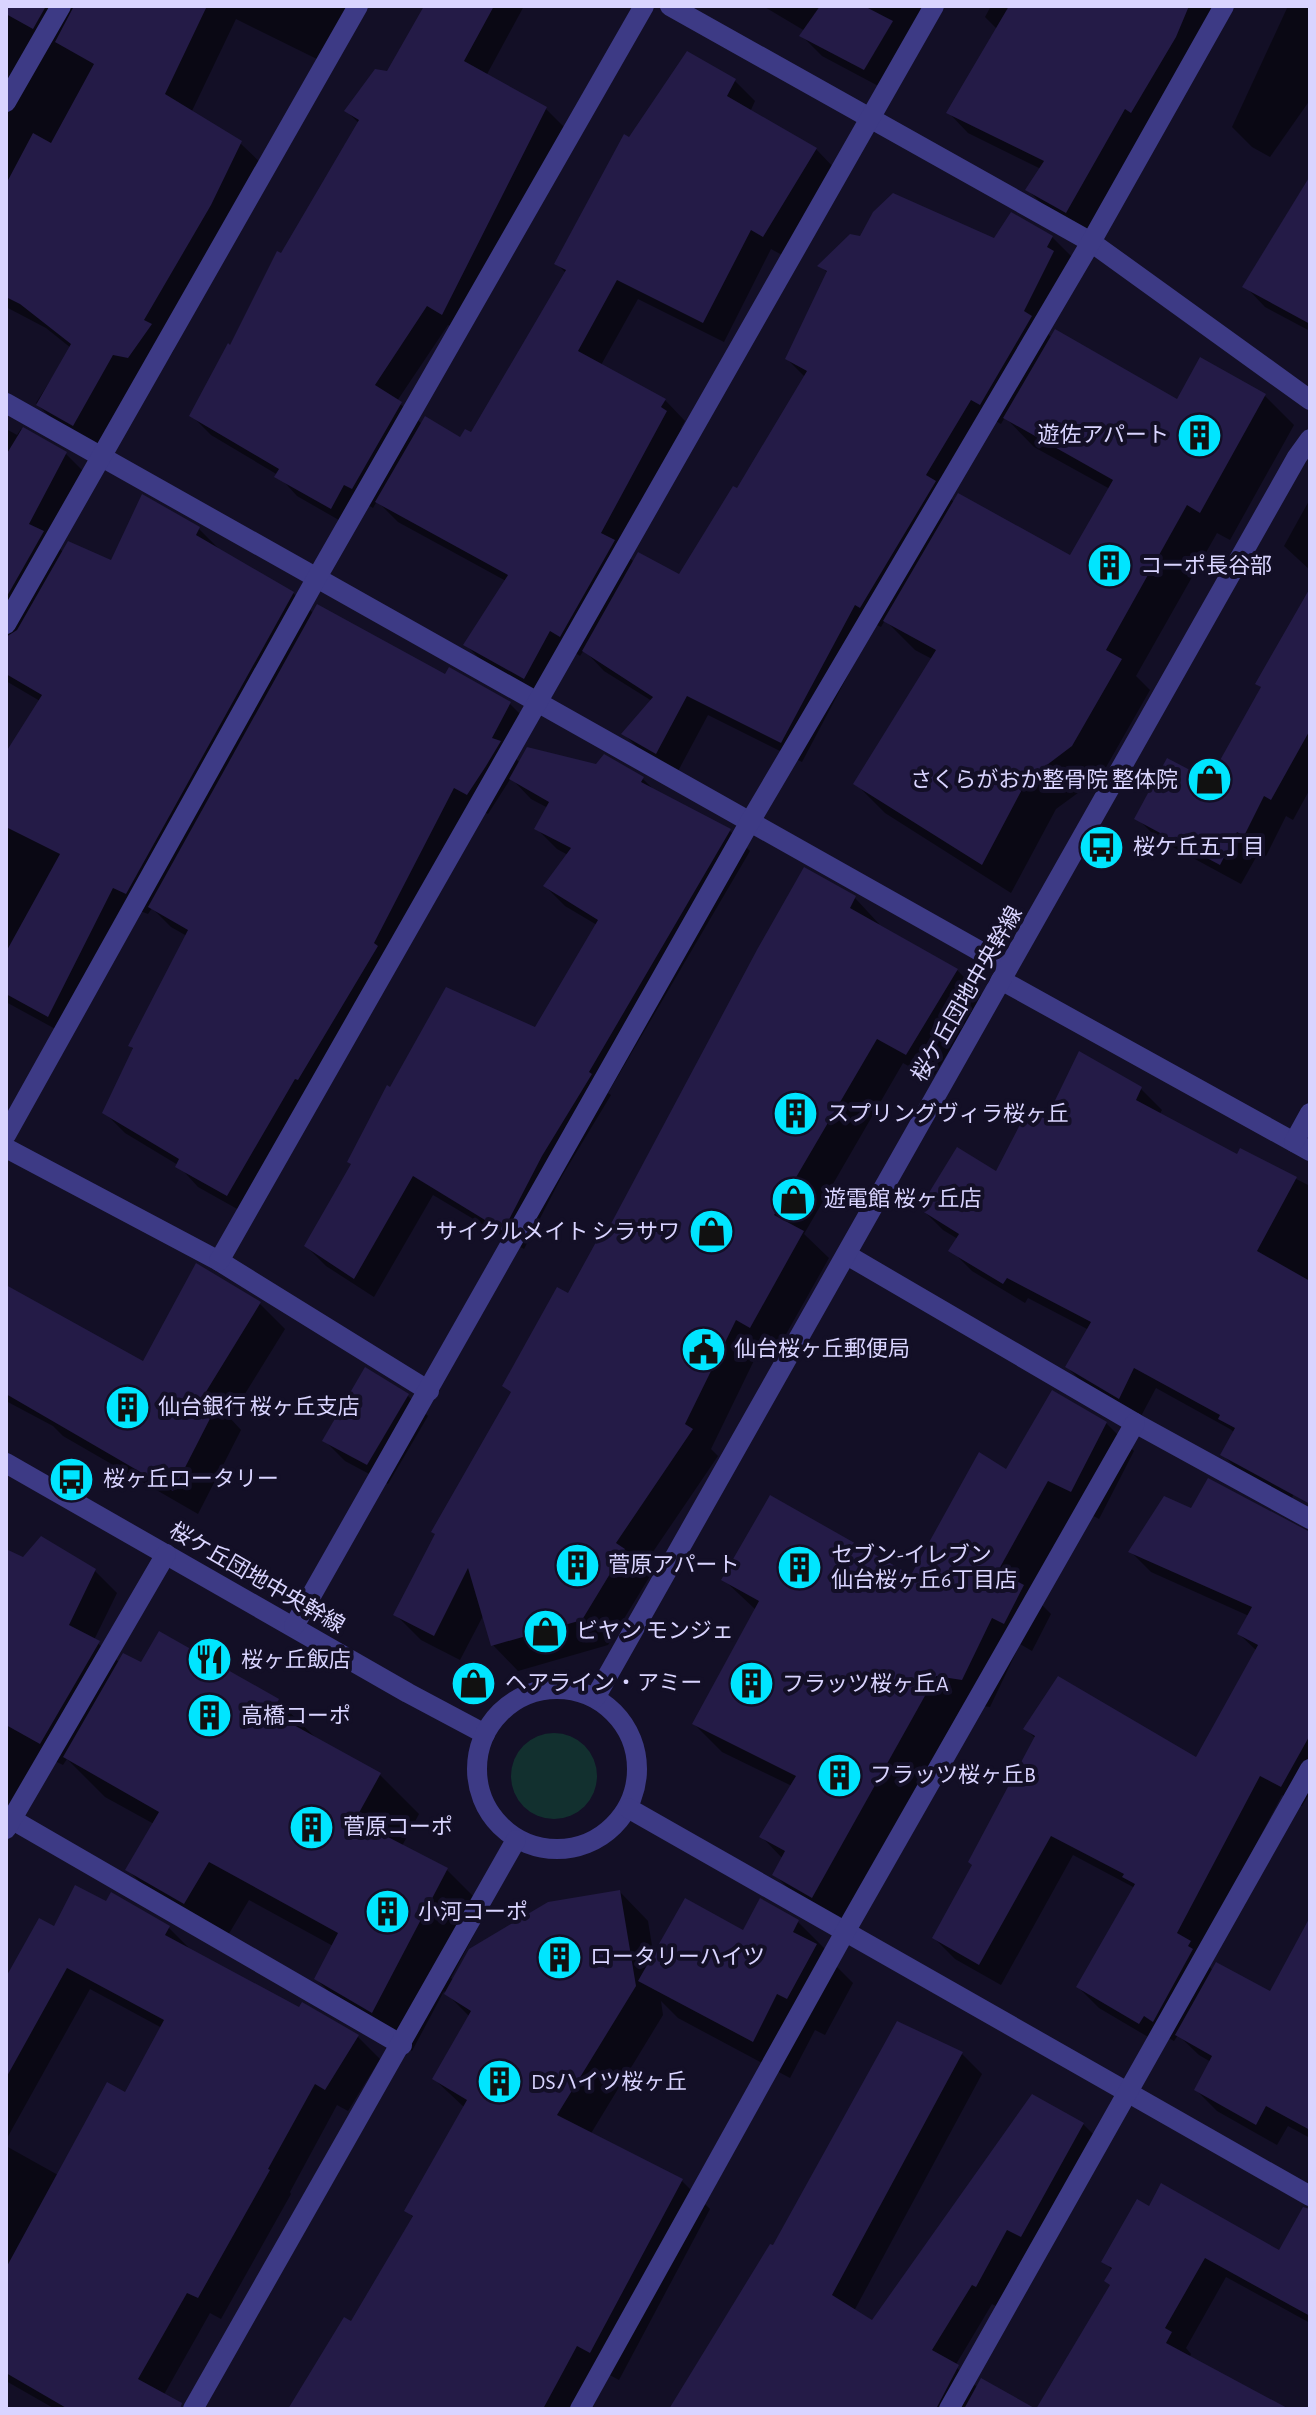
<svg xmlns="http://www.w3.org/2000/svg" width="1316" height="2415" font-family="'Alegreya Sans','Noto Sans JP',sans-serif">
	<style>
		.green { fill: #12302f }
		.shadow { fill: #0007; fill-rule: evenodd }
		.building { fill: #241b47 }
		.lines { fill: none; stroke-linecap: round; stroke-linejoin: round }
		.minor { stroke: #3d3a85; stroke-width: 20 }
		.labels { text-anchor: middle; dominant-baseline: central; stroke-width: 8; stroke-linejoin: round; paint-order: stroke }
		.poi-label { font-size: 22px; fill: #d9d4ff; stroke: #130f26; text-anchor: start }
		.street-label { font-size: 22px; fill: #d9d4ff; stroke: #130f26 }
	</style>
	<rect width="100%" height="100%" fill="#130f26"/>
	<!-- green -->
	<circle class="green" cx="554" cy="1776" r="43"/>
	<!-- shadow -->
	<g class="shadow">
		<polygon points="6,6 355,6 325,63 236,19 191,113 240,143 265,167 168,344 174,350 153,382 98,449 61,428 36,403 71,348 46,328 6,307"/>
		<path d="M425,6H524L486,76L546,109L566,129L462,333L448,325L397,401L422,424L461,440L472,434L566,273L557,264L630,139L735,81L755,101L750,112L816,149L836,170L784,256L771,249L724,342L638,299L601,365L665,400L685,421L681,428L686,433L623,551L634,562L679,577L737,491L806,378L787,359L828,273L820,266L995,241L1052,237L1072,257L1044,330L1052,338L1178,402L1265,396L1294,425L1230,540L1217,533L1136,676L1150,690L1101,776L1056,809L1011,893L885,813L856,784L932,659L915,650L885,620L881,627L875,624L802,762L708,715L677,773L644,754L624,734L652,701L604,671L584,650L580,656L571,650L544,698L486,665L466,645L506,581L398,522L377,501L373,508L365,503L351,527L297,496L278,475L211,435L191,415L359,123L346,111L388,73ZM1005,417L1034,447L1110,489L1071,558L955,503L946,494L992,419L1001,424Z"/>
		<polygon points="763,6 928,6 884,89 822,56 802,36 805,31"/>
		<polygon points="991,6 1218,6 1087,232 1048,210 1028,190 1041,169 968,133 948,112 997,29 985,17"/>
		<polygon points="1288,6 1310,6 1310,100 1270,157 1252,147 1232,127"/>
		<polygon points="1310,180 1310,331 1265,307 1245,286"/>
		<polygon points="6,429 17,435 21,429 66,454 88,476 53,542 64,553 112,563 199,529 221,551 293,593 314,614 446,677 510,704 530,724 513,756 520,763 597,766 604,757 643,779 657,793 730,831 750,851 608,1093 611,1095 562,1176 524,1249 433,1195 374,1297 326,1266 306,1246 536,1030 597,925 565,906 545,886 568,855 557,849 537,829 548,808 531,799 511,778 488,814 474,807 248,1215 198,1187 178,1165 125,1133 105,1113 134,1050 130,1046 187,936 171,927 152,908 148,914 135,909 70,1037 6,1002 6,755 40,701 6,681"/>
		<polygon points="1310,499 1310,570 1284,546"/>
		<polygon points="1310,612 1310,789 1293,820 1286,816 1266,856 1259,852 1241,884 1158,839 1137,818 1210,783 1263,689 1258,684"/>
		<polygon points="855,898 880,925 957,970 983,996 932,1079 903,1063 804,1234 829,1258 776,1352 762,1344 711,1449 718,1456 642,1568 650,1576 608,1645 518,1671 493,1645 484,1614 460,1660 421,1640 395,1614 568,1295 605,1238"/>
		<polygon points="1140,1088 1162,1110 1159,1115 1238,1157 1241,1151 1310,1186 1310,1464 1290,1501 1244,1476 1223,1455 1235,1433 1230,1429 1156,1388 1140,1418 1088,1388 1067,1367 1089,1330 1028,1298 1025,1303 972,1271 951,1250 958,1239 943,1230 922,1209 997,1173 1047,1122"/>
		<polygon points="197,1266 260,1304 285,1329 230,1418 241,1430 198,1514 63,1436 53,1426 6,1401 6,1287 143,1364"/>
		<polygon points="407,1395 428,1416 388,1484 345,1461 325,1441"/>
		<polygon points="1106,1423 1134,1451 1099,1519 1077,1507 1030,1593 1051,1614 1032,1651 1020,1644 990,1707 964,1703 840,1924 803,1903 775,1875 783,1859 761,1836 792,1786 722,1752 694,1724 756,1610 724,1580 912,1578 1006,1472"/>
		<polygon points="1192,1511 1310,1545 1310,1793 1302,1806 1282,1795 1199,1952 1213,1971 1271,1994 1310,1921 1310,2138 1288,2126 1277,2145 1217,2111 1196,2090 1211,2062 1199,2055 1178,2035 1174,2041 1165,2036 1160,2044 1099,2008 1078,1987 1135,1888 1073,1855 1001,1985 955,1959 934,1938 974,1865 1036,1739 1026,1729 1196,1760 1257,1651 1239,1634 1249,1616 1151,1572 1130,1551"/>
		<polygon points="6,1551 24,1560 95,1571 117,1593 94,1640 120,1663 142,1665 160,1634 278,1701 319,1741 380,1775 419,1814 402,1846 447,1870 487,1910 451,1978 454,1980 620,1892 648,1921 654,1958 743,1933 761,1901 798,1922 835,1959 833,1963 853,1983 825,2035 815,2030 790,2078 678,2018 661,2001 663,2015 590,2135 682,2181 710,2209 619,2380 606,2373 585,2409 295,2409 352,2324 414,2218 407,2211 465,2108 434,2079 470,2017 444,1991 412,2051 356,2018 316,1979 333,1946 249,1900 224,1942 167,1909 127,1869 154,1824 105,1797 67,1759 63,1765 53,1760 6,1831"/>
		<polygon points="112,1895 169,1928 191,1950 300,2010 357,2036 380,2059 348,2111 337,2105 290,2192 291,2194 221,2319 210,2313 162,2398 173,2409 55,2409 6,2381 6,2146 58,2175 126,2095 162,2028 90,1989 6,2140 6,1981 54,1928 106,1904"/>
		<polygon points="898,2024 962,2054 982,2074 854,2311 873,2323 1032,2097 1083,2124 1104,2145 1042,2256 1028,2249 996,2306 992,2304 955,2366 978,2388 1032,2409 671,2409 774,2248"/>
		<polygon points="1150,2208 1280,2253 1310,2248 1310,2323 1226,2277 1186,2348 1191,2354 1189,2358 1281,2409 1038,2409 1112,2286 1112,2270 1104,2261"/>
	</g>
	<!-- building -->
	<g class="building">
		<polygon points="6,6 46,6 33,29 6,14"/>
		<polygon points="74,6 207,6 165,94 242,141 211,205 144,320 152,324 128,358 113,355 73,426 36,405 71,344 20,304 6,297 6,184 33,133 51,143 94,64 55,42"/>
		<polygon points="424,6 494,6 464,61 547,107 442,315 427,306 375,385 402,402 352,489 344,485 331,509 274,477 279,469 189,416 228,343 230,345 277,251 281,253 359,120 344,111 375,69 387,71"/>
		<polygon points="820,6 864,6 893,21 864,70 799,36"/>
		<polygon points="1009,6 1189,6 1176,37 1131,113 1125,109 1066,213 1025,190 1044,161 946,113"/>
		<polygon points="687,51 736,79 727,96 817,148 763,237 751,230 703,323 617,280 578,351 666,399 661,407 667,411 601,533 615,540 560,637 550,631 524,679 463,645 508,575 375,502 425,416 460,437 465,429 471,432 566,270 554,264 624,134 629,137"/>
		<polygon points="1310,176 1310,324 1242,287"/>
		<polygon points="893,193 994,238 1011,212 1053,236 1047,247 1054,251 1024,311 1032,316 980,405 971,400 926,475 936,481 860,608 855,605 781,743 687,696 656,754 621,734 653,697 582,651 638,552 679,574 733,486 737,488 807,371 785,359 827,271 817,266 850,234 860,236 873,212"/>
		<polygon points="1055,329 1177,399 1200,357 1266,394 1200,513 1187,505 1106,650 1122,659 1072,746 1027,780 982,865 853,784 936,650 883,621 958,493 1070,555 1113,480 1003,418"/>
		<polygon points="23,427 67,452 29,524 44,531 6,598 6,455"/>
		<polygon points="142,494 200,527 196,535 294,592 126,894 113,888 48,1017 6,994 6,952 60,854 6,827 6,752 42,695 6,674 6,637 17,630 68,541 111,560"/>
		<polygon points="1310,588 1310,730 1271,800 1264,796 1244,836 1237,832 1220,865 1134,819 1167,758 1209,780 1261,687 1255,684"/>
		<polygon points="317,604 445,674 449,667 511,702 492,738 501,741 486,766 467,795 454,788 374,943 378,946 298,1080 295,1079 227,1196 175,1167 179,1159 102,1113 133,1048 128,1046 188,930 148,907"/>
		<polygon points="527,747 596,764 604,754 644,777 641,782 731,829 589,1072 592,1074 542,1156 503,1231 413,1176 354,1279 304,1246 351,1164 347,1162 387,1085 390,1087 446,987 535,1027 598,920 543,886 571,848 534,829 549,802 509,779"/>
		<polygon points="804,867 856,896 850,908 958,969 906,1055 877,1039 774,1215 804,1231 750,1328 736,1320 685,1424 693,1429 616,1543 625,1549 582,1620 491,1646 468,1568 434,1636 393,1615 435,1534 431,1532 511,1392 502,1386 557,1287 568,1293 601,1233 605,1235 758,948"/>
		<polygon points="1079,1051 1142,1087 1136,1100 1237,1154 1240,1148 1297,1177 1257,1251 1310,1281 1310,1504 1220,1455 1235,1428 1218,1419 1220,1415 1134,1368 1119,1399 1065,1367 1091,1322 1007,1278 1003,1284 948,1251 959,1234 919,1209 957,1147 996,1171 1027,1111 1046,1119"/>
		<polygon points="196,1263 261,1302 204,1395 218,1403 173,1491 6,1394 6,1285 143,1361"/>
		<polygon points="365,1367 409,1394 367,1465 322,1441"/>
		<polygon points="1052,1390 1107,1422 1071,1492 1048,1481 998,1571 1024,1585 1004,1624 992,1618 962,1680 936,1676 812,1898 772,1875 785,1851 759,1837 796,1776 692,1724 759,1601 721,1580 770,1495 911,1575 979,1452 1006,1469"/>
		<polygon points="1208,1478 1310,1532 1310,1735 1281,1787 1260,1776 1177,1933 1191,1941 1188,1946 1193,1949 1153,2022 1144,2016 1139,2024 1076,1987 1135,1884 1122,1877 1124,1874 1051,1836 979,1965 932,1938 972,1865 968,1862 1035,1736 1023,1729 1058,1676 1196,1757 1258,1645 1237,1634 1252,1607 1128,1552 1164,1496 1191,1508"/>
		<polygon points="41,1536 96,1569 69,1625 100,1641 40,1744 6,1725 6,1549 23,1557"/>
		<polygon points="159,1631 279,1699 272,1713 381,1773 355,1820 448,1868 372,2013 314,1979 338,1933 209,1862 184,1904 125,1870 159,1812 63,1757 123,1653 141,1662"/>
		<polygon points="75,1885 106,1901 111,1892 170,1926 165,1935 299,2007 302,2002 359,2035 325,2090 315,2084 268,2169 270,2170 198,2298 187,2293 138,2379 182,2403 180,2409 68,2409 6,2373 6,2268 107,2082 125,2092 164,2020 67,1968 6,2078 6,1977 39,1918 54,1926"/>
		<polygon points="620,1890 636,1986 557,2115 683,2179 590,2353 577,2346 543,2409 288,2409 344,2317 351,2321 413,2216 404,2211 467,2100 432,2079 471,2011 444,1994 469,1949 548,1902"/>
		<polygon points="685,1898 743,1930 760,1898 799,1920 793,1932 817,1944 787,1999 777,1994 753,2042 638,1981"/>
		<polygon points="1310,1917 1310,2130 1266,2106 1256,2125 1194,2090 1212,2056 1175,2035 1216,1962 1270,1991"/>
		<polygon points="897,2021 963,2052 832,2295 872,2320 1032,2094 1084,2123 1021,2237 1007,2230 976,2287 972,2285 932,2350 959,2365 936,2409 669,2409 770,2244 773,2245"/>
		<polygon points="1161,2183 1279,2250 1303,2207 1310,2209 1310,2316 1205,2258 1165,2328 1172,2332 1166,2343 1289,2409 964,2409 981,2378 1036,2409 1110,2285 1104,2281 1112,2268 1101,2262 1137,2199 1149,2206"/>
	</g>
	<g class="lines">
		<!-- minor -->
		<g class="minor">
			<polyline points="670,6 1091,242 1310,400"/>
			<polyline points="6,102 61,6"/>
			<polyline points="6,403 1008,967"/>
			<polyline points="6,624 358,6"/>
			<polyline points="1001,980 1310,1151"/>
			<polyline points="6,1135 316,579 644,6"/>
			<polyline points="1294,1142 1310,1113"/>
			<polyline points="6,1148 219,1261 429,1391"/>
			<polyline points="847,1255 1135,1423 1310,1519"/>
			<polyline points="219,1261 934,6"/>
			<polyline points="6,1463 408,1693 485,1734"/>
			<polyline points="294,1626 751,820 1091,242 1224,6"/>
			<circle cx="557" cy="1769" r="80"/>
			<polyline points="595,1698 1297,457 1310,439"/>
			<polyline points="628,1808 1310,2196"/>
			<polyline points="6,1816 402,2045"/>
			<polyline points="6,1829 166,1554"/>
			<polyline points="193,2409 516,1840"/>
			<polyline points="580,2409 845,1932 1135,1423"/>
			<polyline points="949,2409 1310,1769"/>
		</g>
	</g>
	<!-- icons -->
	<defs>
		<symbol id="building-disc" viewBox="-11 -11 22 22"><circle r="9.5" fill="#00e5ff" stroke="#130f26"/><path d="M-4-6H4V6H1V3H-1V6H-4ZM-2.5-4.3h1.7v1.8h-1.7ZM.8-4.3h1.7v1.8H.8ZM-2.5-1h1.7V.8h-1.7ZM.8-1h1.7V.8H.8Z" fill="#111"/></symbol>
		<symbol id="shop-disc" viewBox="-11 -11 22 22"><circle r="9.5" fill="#00e5ff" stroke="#130f26"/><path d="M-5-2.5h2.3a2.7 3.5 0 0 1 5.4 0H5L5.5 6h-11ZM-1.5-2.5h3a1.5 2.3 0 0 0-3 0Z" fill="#111"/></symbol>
		<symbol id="bus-disc" viewBox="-11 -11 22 22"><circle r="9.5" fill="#00e5ff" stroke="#130f26"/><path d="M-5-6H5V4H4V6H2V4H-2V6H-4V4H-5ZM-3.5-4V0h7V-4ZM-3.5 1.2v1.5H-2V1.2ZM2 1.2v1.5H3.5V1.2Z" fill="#111"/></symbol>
		<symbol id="civic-disc" viewBox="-11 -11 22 22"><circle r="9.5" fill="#00e5ff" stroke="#130f26"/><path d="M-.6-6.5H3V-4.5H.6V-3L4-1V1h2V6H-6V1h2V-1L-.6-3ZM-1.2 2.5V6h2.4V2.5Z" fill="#111"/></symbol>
		<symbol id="restaurant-disc" viewBox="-11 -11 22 22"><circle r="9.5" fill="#00e5ff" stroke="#130f26"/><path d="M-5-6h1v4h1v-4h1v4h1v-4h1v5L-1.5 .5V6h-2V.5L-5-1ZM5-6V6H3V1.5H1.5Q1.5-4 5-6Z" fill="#111"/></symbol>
	</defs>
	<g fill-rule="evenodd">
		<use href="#building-disc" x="1174" y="410" width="51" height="51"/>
		<use href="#building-disc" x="1084" y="540" width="51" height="51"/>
		<use href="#shop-disc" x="1184" y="754" width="51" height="51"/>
		<use href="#bus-disc" x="1076" y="822" width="51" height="51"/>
		<use href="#building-disc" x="770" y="1088" width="51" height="51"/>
		<use href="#shop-disc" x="768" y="1174" width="51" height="51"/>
		<use href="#shop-disc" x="686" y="1206" width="51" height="51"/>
		<use href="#civic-disc" x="678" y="1324" width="51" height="51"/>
		<use href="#building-disc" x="102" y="1382" width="51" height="51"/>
		<use href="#bus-disc" x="46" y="1454" width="51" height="51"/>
		<use href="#building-disc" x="552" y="1540" width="51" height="51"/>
		<use href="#building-disc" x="774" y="1542" width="51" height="51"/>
		<use href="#shop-disc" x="520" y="1606" width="51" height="51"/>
		<use href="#restaurant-disc" x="184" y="1634" width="51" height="51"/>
		<use href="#shop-disc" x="448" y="1658" width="51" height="51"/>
		<use href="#building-disc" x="726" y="1658" width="51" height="51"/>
		<use href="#building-disc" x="184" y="1690" width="51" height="51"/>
		<use href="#building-disc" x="814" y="1750" width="51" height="51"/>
		<use href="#building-disc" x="286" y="1802" width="51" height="51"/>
		<use href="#building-disc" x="362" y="1886" width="51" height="51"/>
		<use href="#building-disc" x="534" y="1932" width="51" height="51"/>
		<use href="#building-disc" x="474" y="2056" width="51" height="51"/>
	</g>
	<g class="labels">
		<!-- poi labels -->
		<g class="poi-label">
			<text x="1169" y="435" text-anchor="end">遊佐アパート</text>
			<text x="1140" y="566">コーポ長谷部</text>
			<text x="1178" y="780" text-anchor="end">さくらがおか整骨院 整体院</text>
			<text x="1133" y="847">桜ケ丘五丁目</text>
			<text x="827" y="1114">スプリングヴィラ桜ヶ丘</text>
			<text x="824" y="1199">遊電館 桜ヶ丘店</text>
			<text x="680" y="1232" text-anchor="end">サイクルメイト シラサワ</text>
			<text x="734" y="1349">仙台桜ヶ丘郵便局</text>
			<text x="158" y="1407">仙台銀行 桜ヶ丘支店</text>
			<text x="103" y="1479">桜ヶ丘ロータリー</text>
			<text x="831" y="1555">セブン-イレブン<tspan x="831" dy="25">仙台桜ヶ丘6丁目店</tspan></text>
			<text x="608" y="1565">菅原アパート</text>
			<text x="576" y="1631">ビヤン モンジェ</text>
			<text x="241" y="1660">桜ヶ丘飯店</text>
			<text x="505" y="1683">ヘアライン・アミー</text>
			<text x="782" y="1684">フラッツ桜ヶ丘A</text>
			<text x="241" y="1716">高橋コーポ</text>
			<text x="870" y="1775">フラッツ桜ヶ丘B</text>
			<text x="343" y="1827">菅原コーポ</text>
			<text x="418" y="1912">小河コーポ</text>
			<text x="590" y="1957">ロータリーハイツ</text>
			<text x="531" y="2082">DSハイツ桜ヶ丘</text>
		</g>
		<!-- street labels -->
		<g class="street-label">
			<text transform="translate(967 994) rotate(-60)">桜ケ丘団地中央幹線</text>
			<text transform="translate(257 1578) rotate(30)">桜ケ丘団地中央幹線</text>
		</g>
	</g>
	<!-- border -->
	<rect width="1316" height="2415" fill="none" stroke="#d9d4ff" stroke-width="16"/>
</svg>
